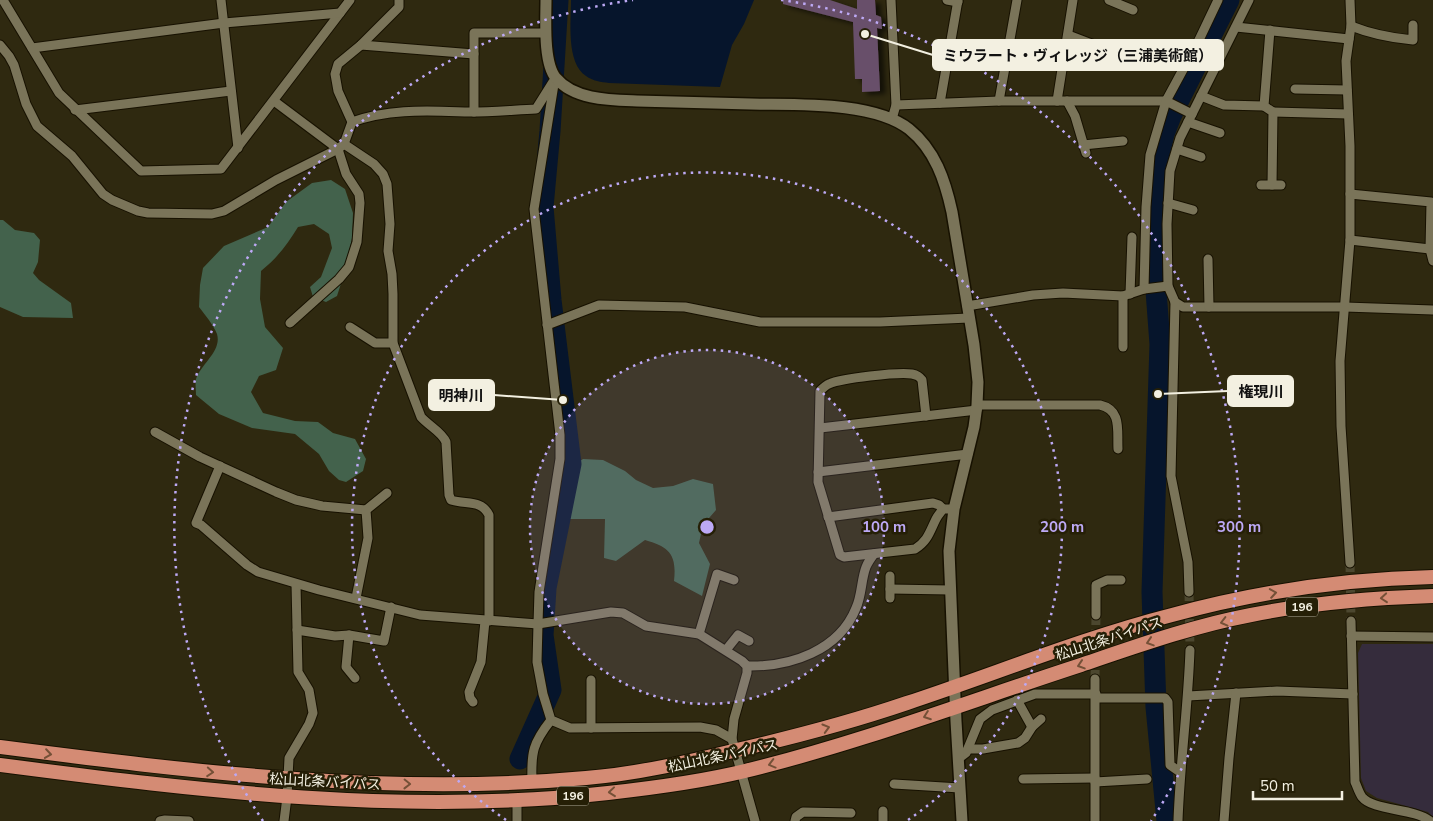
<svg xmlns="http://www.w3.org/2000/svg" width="1433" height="821" font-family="'Nunito Sans','Noto Sans JP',sans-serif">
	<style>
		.education { fill: #352c3c }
		.forest { fill: #43624c }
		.water { fill: #06152c }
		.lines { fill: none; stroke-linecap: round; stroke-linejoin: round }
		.river { stroke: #06152c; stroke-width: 21 }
		.building { fill: #68506b; filter: url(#shadow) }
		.minor-tunnel { stroke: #4c472f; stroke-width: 9; stroke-dasharray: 9 4.5; stroke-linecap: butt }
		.minor-casing { stroke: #171100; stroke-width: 11 }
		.tertiary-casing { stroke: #171100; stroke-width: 14 }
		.trunk-casing { stroke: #171100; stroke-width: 16 }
		.minor { stroke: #7a7459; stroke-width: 9 }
		.tertiary { stroke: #7a7459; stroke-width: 11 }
		.trunk { stroke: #d48b74; stroke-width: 14 }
		.oneway { stroke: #745037 }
		.ring { fill: none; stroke: #bda9f5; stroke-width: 2.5; stroke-dasharray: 2.5 5 }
		.labels { text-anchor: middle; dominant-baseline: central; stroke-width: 5; stroke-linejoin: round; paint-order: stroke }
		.shield { fill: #251f06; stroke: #b5b19f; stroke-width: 1 }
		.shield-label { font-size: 12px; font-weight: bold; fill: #f3f0e1 }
		.street-label { font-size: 14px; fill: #f3f0e1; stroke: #251f06 }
		.centre { fill: #bda9f5; stroke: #251f06; stroke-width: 2.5 }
		.ring-label { font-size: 15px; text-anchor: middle; font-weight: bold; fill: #bda9f5; stroke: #251f06; stroke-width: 5; stroke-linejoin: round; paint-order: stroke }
		.leader { fill: none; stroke: #f3f0e1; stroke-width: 2 }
		.callout-dot { fill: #f3f0e1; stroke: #251f06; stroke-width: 2 }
		.callout { fill: #f3f0e1; stroke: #f3f0e1; stroke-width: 2 }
		.callout-label { font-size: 15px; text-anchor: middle; font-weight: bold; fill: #111 }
	</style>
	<defs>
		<filter id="shadow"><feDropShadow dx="5.5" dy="3" stdDeviation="2.5" flood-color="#0009"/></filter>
	</defs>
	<rect width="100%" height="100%" fill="#2f2910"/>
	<!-- education -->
	<polygon class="education" points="1362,644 1433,644 1433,817 1428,812 1377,798 1366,791 1361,778 1358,653"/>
	<!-- forest -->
	<g class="forest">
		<path d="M331,180L345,189L353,213L352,238L346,268L337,296L326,302L313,297L310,287L321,277L332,248L329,234L314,224L298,227C287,245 277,258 261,271L260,299L265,327L283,348L276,370L259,376L251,392L263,413L295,421L318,422L333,433L355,439L366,459L363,471L346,482L339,480L329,471L319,454L295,434L252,428L219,414L196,395C196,390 195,384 196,379C201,364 222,351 217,334C213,324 205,315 199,307L200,285L203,268L224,246L268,227L286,202L312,183Z"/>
		<polygon points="0,220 3,220 15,230 34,233 40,240 38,262 33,273 39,280 71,303 73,318 23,317 0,307"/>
		<path d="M583,459L603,460L625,471L636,480L653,488L673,486L693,479L713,484L716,510L703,525L699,543L710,564L702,596L674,581C677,554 669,547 645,540L616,561L604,558L605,519H566L577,463Z"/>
	</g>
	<!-- water -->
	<path class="water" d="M571,0H754L744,24L732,45L720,87L609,83C601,82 593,81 586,76C566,63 571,21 571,0Z"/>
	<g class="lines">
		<!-- river -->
		<g class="river">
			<polyline points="520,759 551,690 543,635 546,588 571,464 551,300 543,207 550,131 558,0"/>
			<polyline points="1167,821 1156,707 1152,592 1160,344 1154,264 1155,180 1159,155 1164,134 1171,116 1229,0"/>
		</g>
	</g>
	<!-- building -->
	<polygon class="building" points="783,0 830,0 857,9 857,0 875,0 876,15 881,17 882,29 877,28 880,91 862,92 862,79 855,79 853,22 783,4"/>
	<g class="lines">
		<!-- minor-tunnel -->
		<g class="minor-tunnel">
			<polyline points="1350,563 1351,621"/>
			<polyline points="1189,592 1190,650"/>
			<polyline points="1095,679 1096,615"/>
		</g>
		<defs>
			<g id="minor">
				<polyline points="3,0 59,93 141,171 221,169 350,0"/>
				<polyline points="221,0 238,148"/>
				<polyline points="891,0 896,105 892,119"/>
				<polyline points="947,0 958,2"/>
				<polyline points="1109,0 1133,10"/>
				<polyline points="1249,0 1180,138 1170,171 1167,224 1168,286 1175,302 1183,307 1345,307 1433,310"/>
				<polyline points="1350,0 1351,26 1346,61 1350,146 1350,240 1340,361 1341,426 1350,563"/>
				<path d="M1351,26C1371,34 1391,38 1413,40V25"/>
				<polyline points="1236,27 1349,39"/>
				<polyline points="1270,30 1264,106 1273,112 1272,185"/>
				<polyline points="1068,35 1115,53"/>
				<path d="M0,45L9,56L14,65L26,104L37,126L72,156L103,194L112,200L138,211L148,213L212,214L224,211L276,180L338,149L344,144L352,122C390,108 430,111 470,112C492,112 514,110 536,109L553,82"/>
				<polyline points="361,45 474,54"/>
				<polyline points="32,48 224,23 340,13"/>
				<polyline points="555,78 534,209 560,435 560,459 539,592 538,624 537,662 543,694 551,720 570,728 700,727 716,730 732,739"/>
				<polyline points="1295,89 1347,90"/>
				<polyline points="1201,96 1224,105 1264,106"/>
				<polyline points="274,101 338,149 346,174 359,194 360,203 357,242 349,267 339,279 290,323"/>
				<polyline points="999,101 1017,0"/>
				<polyline points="1057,101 1073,0"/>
				<polyline points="1067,101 1075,116 1086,153"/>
				<polyline points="940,103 958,0"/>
				<polyline points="896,105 999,101 1166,101 1192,114"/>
				<polyline points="75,110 231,91"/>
				<polyline points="474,112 474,33 546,33"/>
				<polyline points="1273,112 1348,114"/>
				<polyline points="352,122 338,91 335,74 338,64 361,45 399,7 399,0"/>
				<polyline points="1188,122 1220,133"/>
				<path d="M344,144L374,164L383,174L387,184L390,224L388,251L392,274L393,294V343L421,417C429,426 442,432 446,442L449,495L451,500C466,505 481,499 489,515V621"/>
				<polyline points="1083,145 1123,141"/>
				<polyline points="1177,149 1201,157"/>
				<polyline points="1261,185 1281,185"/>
				<polyline points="1350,194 1431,202 1430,249 1433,261"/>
				<polyline points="1168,203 1193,210"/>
				<polyline points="1350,240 1430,249"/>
				<polyline points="1208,259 1209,307"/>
				<polyline points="1144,289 1146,207 1150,155 1166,101 1199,40 1218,0"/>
				<polyline points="1130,294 1132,237"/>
				<polyline points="1123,296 1123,347"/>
				<polyline points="1175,302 1171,476 1188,562 1189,592"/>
				<polyline points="967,306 1033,295 1063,293 1123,296 1144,289 1168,286"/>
				<polyline points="547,325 599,305 685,307 760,322 880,322 969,318"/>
				<polyline points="350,327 375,343 393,343"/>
				<path d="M977,405H1100C1122,410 1117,430 1118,449"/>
				<path d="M926,416L922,380C919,376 917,375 912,374C898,372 842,378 829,384C826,385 823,388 820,391L818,482L840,555L844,557L915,549C928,541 930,531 936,519C938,515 941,512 943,509H954"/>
				<polyline points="820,428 977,410"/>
				<polyline points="155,432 200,457 276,492 296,500 322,506 366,510"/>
				<polyline points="220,466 196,523 201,525 247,565 258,572 319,590 420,615 538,624 611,612 623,613 646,626 699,634 742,661 747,666 747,673 734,719 732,739 755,821"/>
				<polyline points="818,472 968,454"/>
				<polyline points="828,517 933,503 939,505 943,509"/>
				<polyline points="890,576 890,598"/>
				<polyline points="890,589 950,590"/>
				<polyline points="356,598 368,538 366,510 387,493"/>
				<polyline points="1096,615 1096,585 1107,580 1121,580"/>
				<path d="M1351,621L1355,782C1357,786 1359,793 1362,797C1373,811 1414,808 1430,821"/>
				<polyline points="297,630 335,636 349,635 384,641 391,607"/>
				<polyline points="699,634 717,574 734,580"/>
				<polyline points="349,635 346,667 355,678"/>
				<polyline points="1351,636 1433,637"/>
				<polyline points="726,650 738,635 749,641"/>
				<path d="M747,666C790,667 839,651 856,608C862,595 861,580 866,567C868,562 871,558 874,554"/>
				<polyline points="1188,696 1277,691 1353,694"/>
				<polyline points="1096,698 1165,698 1168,702 1170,765 1180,772"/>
				<polyline points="1017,700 1032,727"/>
				<polyline points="473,702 470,698 469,692 481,662 485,621"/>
				<polyline points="591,728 591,680"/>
				<polyline points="968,749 983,749 1018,743 1025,738 1032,727 1041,719"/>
				<polyline points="958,759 966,753 980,719 992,710 1035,694 1096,694"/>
				<polyline points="1023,779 1095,778"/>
				<path d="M532,781C531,752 533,743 551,720"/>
				<polyline points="1095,782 1147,779"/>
				<polyline points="894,784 960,788"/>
				<polyline points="517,801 517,821"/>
				<polyline points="883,811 883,821"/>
				<polyline points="160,821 165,820 189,821"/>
				<polyline points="284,821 287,797 289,758 309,724 313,713 309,690 298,672 296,584"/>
				<polyline points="795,821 796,817 803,812 851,813"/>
				<polyline points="1095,821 1095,679"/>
				<path d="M1178,821C1180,764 1188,707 1190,650"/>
				<polyline points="1224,821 1229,758 1236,693"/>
			</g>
			<path id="tertiary" d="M546,0C546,19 543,63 556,78C574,100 611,100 637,101C675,102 713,103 751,104C795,105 873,101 909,129C935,150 945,180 952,212L974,345L978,382L977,405L974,427L954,509L949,551L956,721L962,821"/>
			<g id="trunk">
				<path d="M0,747C194,772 390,796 586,778C637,774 688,762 737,750C794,737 851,722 907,703C995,674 1082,638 1172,615C1256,592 1345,579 1433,577"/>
				<path d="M0,765C201,791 405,816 608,793C653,788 700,782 745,771C860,743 970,701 1081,665C1137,646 1193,626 1251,615C1310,603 1372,598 1433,596"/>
			</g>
		</defs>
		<!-- minor casing -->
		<use href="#minor" class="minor-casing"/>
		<!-- tertiary casing -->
		<use href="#tertiary" class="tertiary-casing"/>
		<!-- trunk casing -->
		<use href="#trunk" class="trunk-casing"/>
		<!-- minor -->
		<use href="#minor" class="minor"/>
		<!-- tertiary -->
		<use href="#tertiary" class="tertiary"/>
		<!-- trunk -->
		<use href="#trunk" class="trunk"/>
	</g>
	<!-- one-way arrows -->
	<defs><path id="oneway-chevron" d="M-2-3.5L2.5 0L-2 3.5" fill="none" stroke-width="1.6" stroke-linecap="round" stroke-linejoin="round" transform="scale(1.25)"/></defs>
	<g class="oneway">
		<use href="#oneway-chevron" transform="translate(1273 593) rotate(-9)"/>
		<use href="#oneway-chevron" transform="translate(1384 598) rotate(175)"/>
		<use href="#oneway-chevron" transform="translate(1224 622) rotate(166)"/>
		<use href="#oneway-chevron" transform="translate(1150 642) rotate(162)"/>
		<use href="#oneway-chevron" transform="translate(1081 665) rotate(162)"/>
		<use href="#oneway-chevron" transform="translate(927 716) rotate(160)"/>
		<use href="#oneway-chevron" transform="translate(826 728) rotate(-16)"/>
		<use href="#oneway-chevron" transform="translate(48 754) rotate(8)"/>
		<use href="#oneway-chevron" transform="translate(772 764) rotate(165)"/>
		<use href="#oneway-chevron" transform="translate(210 772) rotate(4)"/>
		<use href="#oneway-chevron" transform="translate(407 784) rotate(1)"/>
		<use href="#oneway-chevron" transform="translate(612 792) rotate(174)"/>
	</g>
	<!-- distance rings -->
	<circle cx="707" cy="527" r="177" fill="#bda9f5" fill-opacity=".12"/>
	<g class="ring">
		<circle cx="707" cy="527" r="177"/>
		<path d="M506 820A355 355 0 1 1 908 820"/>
		<path d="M263 821A532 532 0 0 1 633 0M781 0A532 532 0 0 1 1151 821"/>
	</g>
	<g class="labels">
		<!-- shield labels -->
		<g class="shield">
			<rect x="1286" y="597.5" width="32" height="19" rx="4"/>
			<rect x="557" y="786.5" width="32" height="19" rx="4"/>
		</g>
		<g class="shield-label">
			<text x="1302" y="607">196</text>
			<text x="573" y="796">196</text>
		</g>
		<!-- street labels -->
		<g class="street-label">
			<text transform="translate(1109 639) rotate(-18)">松山北条バイパス</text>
			<text transform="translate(723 756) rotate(-12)">松山北条バイパス</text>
			<text transform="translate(325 782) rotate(3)">松山北条バイパス</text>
		</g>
	</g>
	<circle cx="707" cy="527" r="8" class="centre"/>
	<g class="ring-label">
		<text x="884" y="532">100 m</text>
		<text x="1062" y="532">200 m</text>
		<text x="1239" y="532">300 m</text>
	</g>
	<!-- callouts -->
	<path class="leader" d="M865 34L933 55M1158 394L1228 391M563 400L494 395"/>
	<g class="callout-dot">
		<circle cx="865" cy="34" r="5"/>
		<circle cx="1158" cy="394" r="5"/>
		<circle cx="563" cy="400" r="5"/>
	</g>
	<g class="callout">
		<rect x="933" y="40" width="290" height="30" rx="5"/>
		<rect x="1228" y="376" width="65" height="30" rx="5"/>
		<rect x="429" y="380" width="65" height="30" rx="5"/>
	</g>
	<g class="callout-label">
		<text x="1078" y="61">ミウラート・ヴィレッジ（三浦美術館）</text>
		<text x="1261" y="397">権現川</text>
		<text x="461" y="401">明神川</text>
	</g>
	<!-- scale -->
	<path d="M1253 791v8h89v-8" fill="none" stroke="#f3f0e1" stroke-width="2.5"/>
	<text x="1260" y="791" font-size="15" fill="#f3f0e1" stroke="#251f06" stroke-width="4" paint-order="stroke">50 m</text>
</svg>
